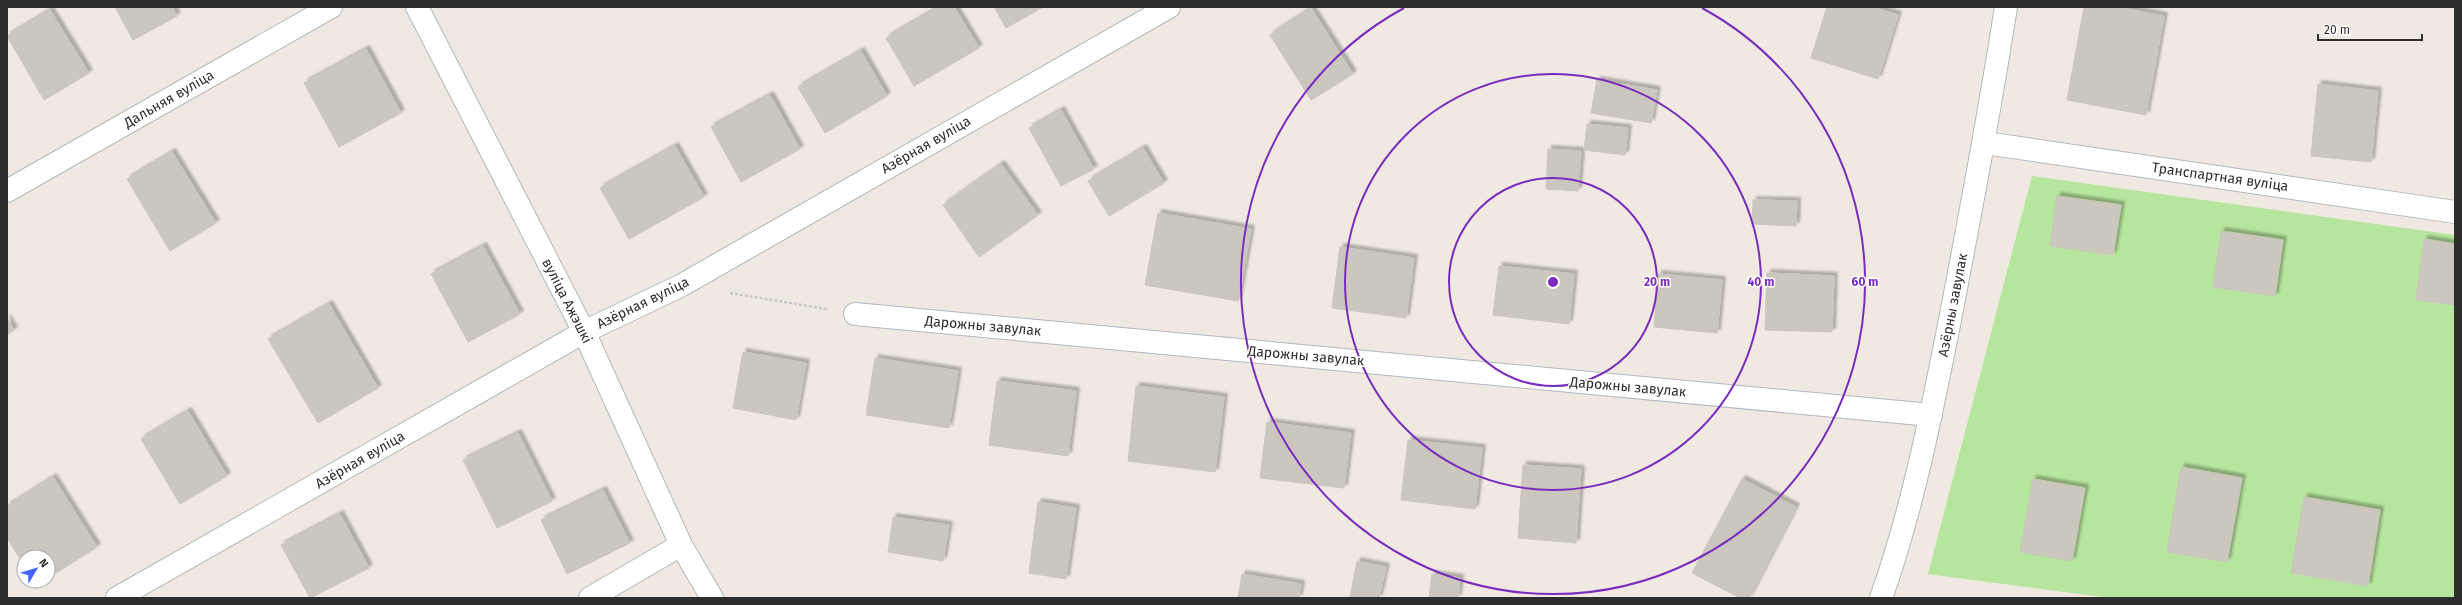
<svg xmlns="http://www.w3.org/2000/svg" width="2462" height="605" font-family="'Fira Sans',sans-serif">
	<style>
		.green { fill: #b6e59e }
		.building { fill: #cbc7bf; stroke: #cbc5ba; filter: url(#shadow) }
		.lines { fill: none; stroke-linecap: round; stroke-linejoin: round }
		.minor-casing { stroke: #b4b7c1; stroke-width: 24 }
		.tertiary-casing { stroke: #b4b7c1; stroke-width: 24 }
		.path { stroke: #c9c9c9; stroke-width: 2.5; stroke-dasharray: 3 2; stroke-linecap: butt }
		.minor { stroke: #fff; stroke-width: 22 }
		.tertiary { stroke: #fff; stroke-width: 22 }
		.ring { fill: none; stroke: #7b2cbf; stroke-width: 2 }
		.labels { text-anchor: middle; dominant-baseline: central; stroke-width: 3; stroke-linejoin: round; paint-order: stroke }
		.street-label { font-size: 14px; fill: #2e2e2e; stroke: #fff }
		.centre { fill: #7b2cbf; stroke: #fff; stroke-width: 2 }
		.ring-label { font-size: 12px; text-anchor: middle; font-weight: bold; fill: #7b2cbf; stroke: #fff; stroke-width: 3; stroke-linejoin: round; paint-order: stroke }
	</style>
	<defs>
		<filter id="shadow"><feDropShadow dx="3.5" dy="-3.5" stdDeviation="1" flood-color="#0004"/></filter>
	</defs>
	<rect width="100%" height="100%" fill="#efe9e1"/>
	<!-- green -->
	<polygon class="green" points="2032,176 2455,235 2455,598 2111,598 1928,574"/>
	<!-- building -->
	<g class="building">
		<polygon points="115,7 172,7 177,16 133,40"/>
		<polygon points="939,7 954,7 979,48 914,86 886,38"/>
		<polygon points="994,7 1043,7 1006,28"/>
		<polygon points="1827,7 1873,7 1898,15 1878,79 1811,58"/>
		<polygon points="2084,7 2116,7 2164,16 2146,115 2067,100"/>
		<polygon points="1311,8 1353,74 1311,100 1270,35"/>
		<polygon points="50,10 89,73 44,100 7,36"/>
		<polygon points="366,49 401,113 339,147 304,83"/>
		<polygon points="861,51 887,96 825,133 798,87"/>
		<polygon points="1597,80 1657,90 1651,123 1591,113"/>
		<polygon points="2318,84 2378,91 2371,162 2311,156"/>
		<polygon points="770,95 800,149 741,182 711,127"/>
		<polygon points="1061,110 1094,169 1061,186 1029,128"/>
		<polygon points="1587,124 1628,128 1625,155 1584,150"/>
		<polygon points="675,146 704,197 629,239 600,188"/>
		<polygon points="1143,148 1164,183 1109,216 1088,181"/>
		<polygon points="1548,149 1581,151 1578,191 1546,189"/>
		<polygon points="172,152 216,223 170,251 127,179"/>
		<polygon points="1001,164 1038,215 979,257 943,205"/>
		<polygon points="2057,196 2121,205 2113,255 2050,246"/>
		<polygon points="1753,200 1797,201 1796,226 1752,224"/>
		<polygon points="1158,213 1251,229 1238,301 1145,285"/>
		<polygon points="2221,231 2283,240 2275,296 2213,287"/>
		<polygon points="2424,239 2455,244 2455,305 2416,300"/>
		<polygon points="483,246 520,314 468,342 431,274"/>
		<polygon points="1340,247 1414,258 1406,318 1332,308"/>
		<polygon points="1499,266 1574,274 1569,324 1493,315"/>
		<polygon points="1767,273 1834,276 1832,332 1765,330"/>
		<polygon points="1658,274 1722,280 1717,333 1654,327"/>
		<polygon points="329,304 378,388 318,423 268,339"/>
		<polygon points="7,318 14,330 7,335"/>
		<polygon points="743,352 806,363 796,420 733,408"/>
		<polygon points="875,358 958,371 949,428 866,415"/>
		<polygon points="997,381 1076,391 1068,456 989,445"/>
		<polygon points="1136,386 1224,397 1215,472 1128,461"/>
		<polygon points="188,411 227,476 180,504 141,439"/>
		<polygon points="1267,422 1351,433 1344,488 1260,478"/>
		<polygon points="518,433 552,501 497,528 463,460"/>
		<polygon points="1408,440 1482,448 1475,509 1401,500"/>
		<polygon points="1523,465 1581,469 1576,543 1518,538"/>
		<polygon points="2181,467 2242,478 2227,562 2167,552"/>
		<polygon points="53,477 97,547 48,578 48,557 24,557 24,565 7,538 7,506"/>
		<polygon points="1742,479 1796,507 1749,598 1740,598 1692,573"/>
		<polygon points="2033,479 2085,488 2072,561 2020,552"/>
		<polygon points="603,490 630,543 567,574 541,520"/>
		<polygon points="2304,497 2380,510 2368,586 2291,573"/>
		<polygon points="1038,502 1076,508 1066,579 1029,573"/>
		<polygon points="340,514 369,568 310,598 281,545"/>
		<polygon points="893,517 949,525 943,561 888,552"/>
		<polygon points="1357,561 1386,567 1379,598 1350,598"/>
		<polygon points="1242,574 1301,584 1299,598 1238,598"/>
		<polygon points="1432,574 1460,578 1458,598 1429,598"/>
	</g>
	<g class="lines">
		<defs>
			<g id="minor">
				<polyline points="417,7 584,332 681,545 712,598"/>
				<polyline points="1985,143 2455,212"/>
				<polyline points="7,191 331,7"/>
				<polyline points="855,314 1931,415"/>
				<polyline points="117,598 584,332 682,285 1169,7"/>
				<polyline points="590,598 681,545"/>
			</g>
			<path id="tertiary" d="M1881,598C1912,511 1930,420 1948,330C1969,222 1989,115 2006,7"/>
		</defs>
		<!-- minor casing -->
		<use href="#minor" class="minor-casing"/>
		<!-- tertiary casing -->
		<use href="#tertiary" class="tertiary-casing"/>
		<!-- path -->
		<polyline class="path" points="730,293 827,309"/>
		<!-- minor -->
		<use href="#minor" class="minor"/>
		<!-- tertiary -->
		<use href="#tertiary" class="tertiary"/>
	</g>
	<!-- distance rings -->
	<g class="ring">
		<circle cx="1553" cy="282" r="104"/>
		<circle cx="1553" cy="282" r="208"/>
		<path d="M1702 8A312 312 0 1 1 1404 8"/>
	</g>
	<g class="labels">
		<!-- street labels -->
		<g class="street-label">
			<text transform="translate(169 99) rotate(-30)">Дальняя вуліца</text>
			<text transform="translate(926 145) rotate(-30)">Азёрная вуліца</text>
			<text transform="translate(2220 177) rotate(8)">Транспартная вуліца</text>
			<text transform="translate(567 301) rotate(63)">вуліца Ажэшкі</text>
			<text transform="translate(643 303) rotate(-26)">Азёрная вуліца</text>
			<text transform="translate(1953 305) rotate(-79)">Азёрны завулак</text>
			<text transform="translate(983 326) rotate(5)">Дарожны завулак</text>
			<text transform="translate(1306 356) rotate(5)">Дарожны завулак</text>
			<text transform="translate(1628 387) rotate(5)">Дарожны завулак</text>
			<text transform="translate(360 460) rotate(-30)">Азёрная вуліца</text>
		</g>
	</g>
	<circle cx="1553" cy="282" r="6" class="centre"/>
	<g class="ring-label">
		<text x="1657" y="286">20 m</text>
		<text x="1761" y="286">40 m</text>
		<text x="1865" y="286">60 m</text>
	</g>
	<!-- border -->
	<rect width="2462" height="605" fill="none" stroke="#2e2e2e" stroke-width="16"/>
	<!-- north arrow -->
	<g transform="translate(36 569) rotate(52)"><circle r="19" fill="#ffffff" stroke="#ababab"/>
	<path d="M0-3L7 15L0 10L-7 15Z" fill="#4264fb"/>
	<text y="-6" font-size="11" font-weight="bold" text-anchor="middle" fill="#2e2e2e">N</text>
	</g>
	<!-- scale -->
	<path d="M2318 34v6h104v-6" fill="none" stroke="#2e2e2e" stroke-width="2"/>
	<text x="2324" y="34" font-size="12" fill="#2e2e2e" stroke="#ffffff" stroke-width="3" paint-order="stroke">20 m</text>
</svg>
